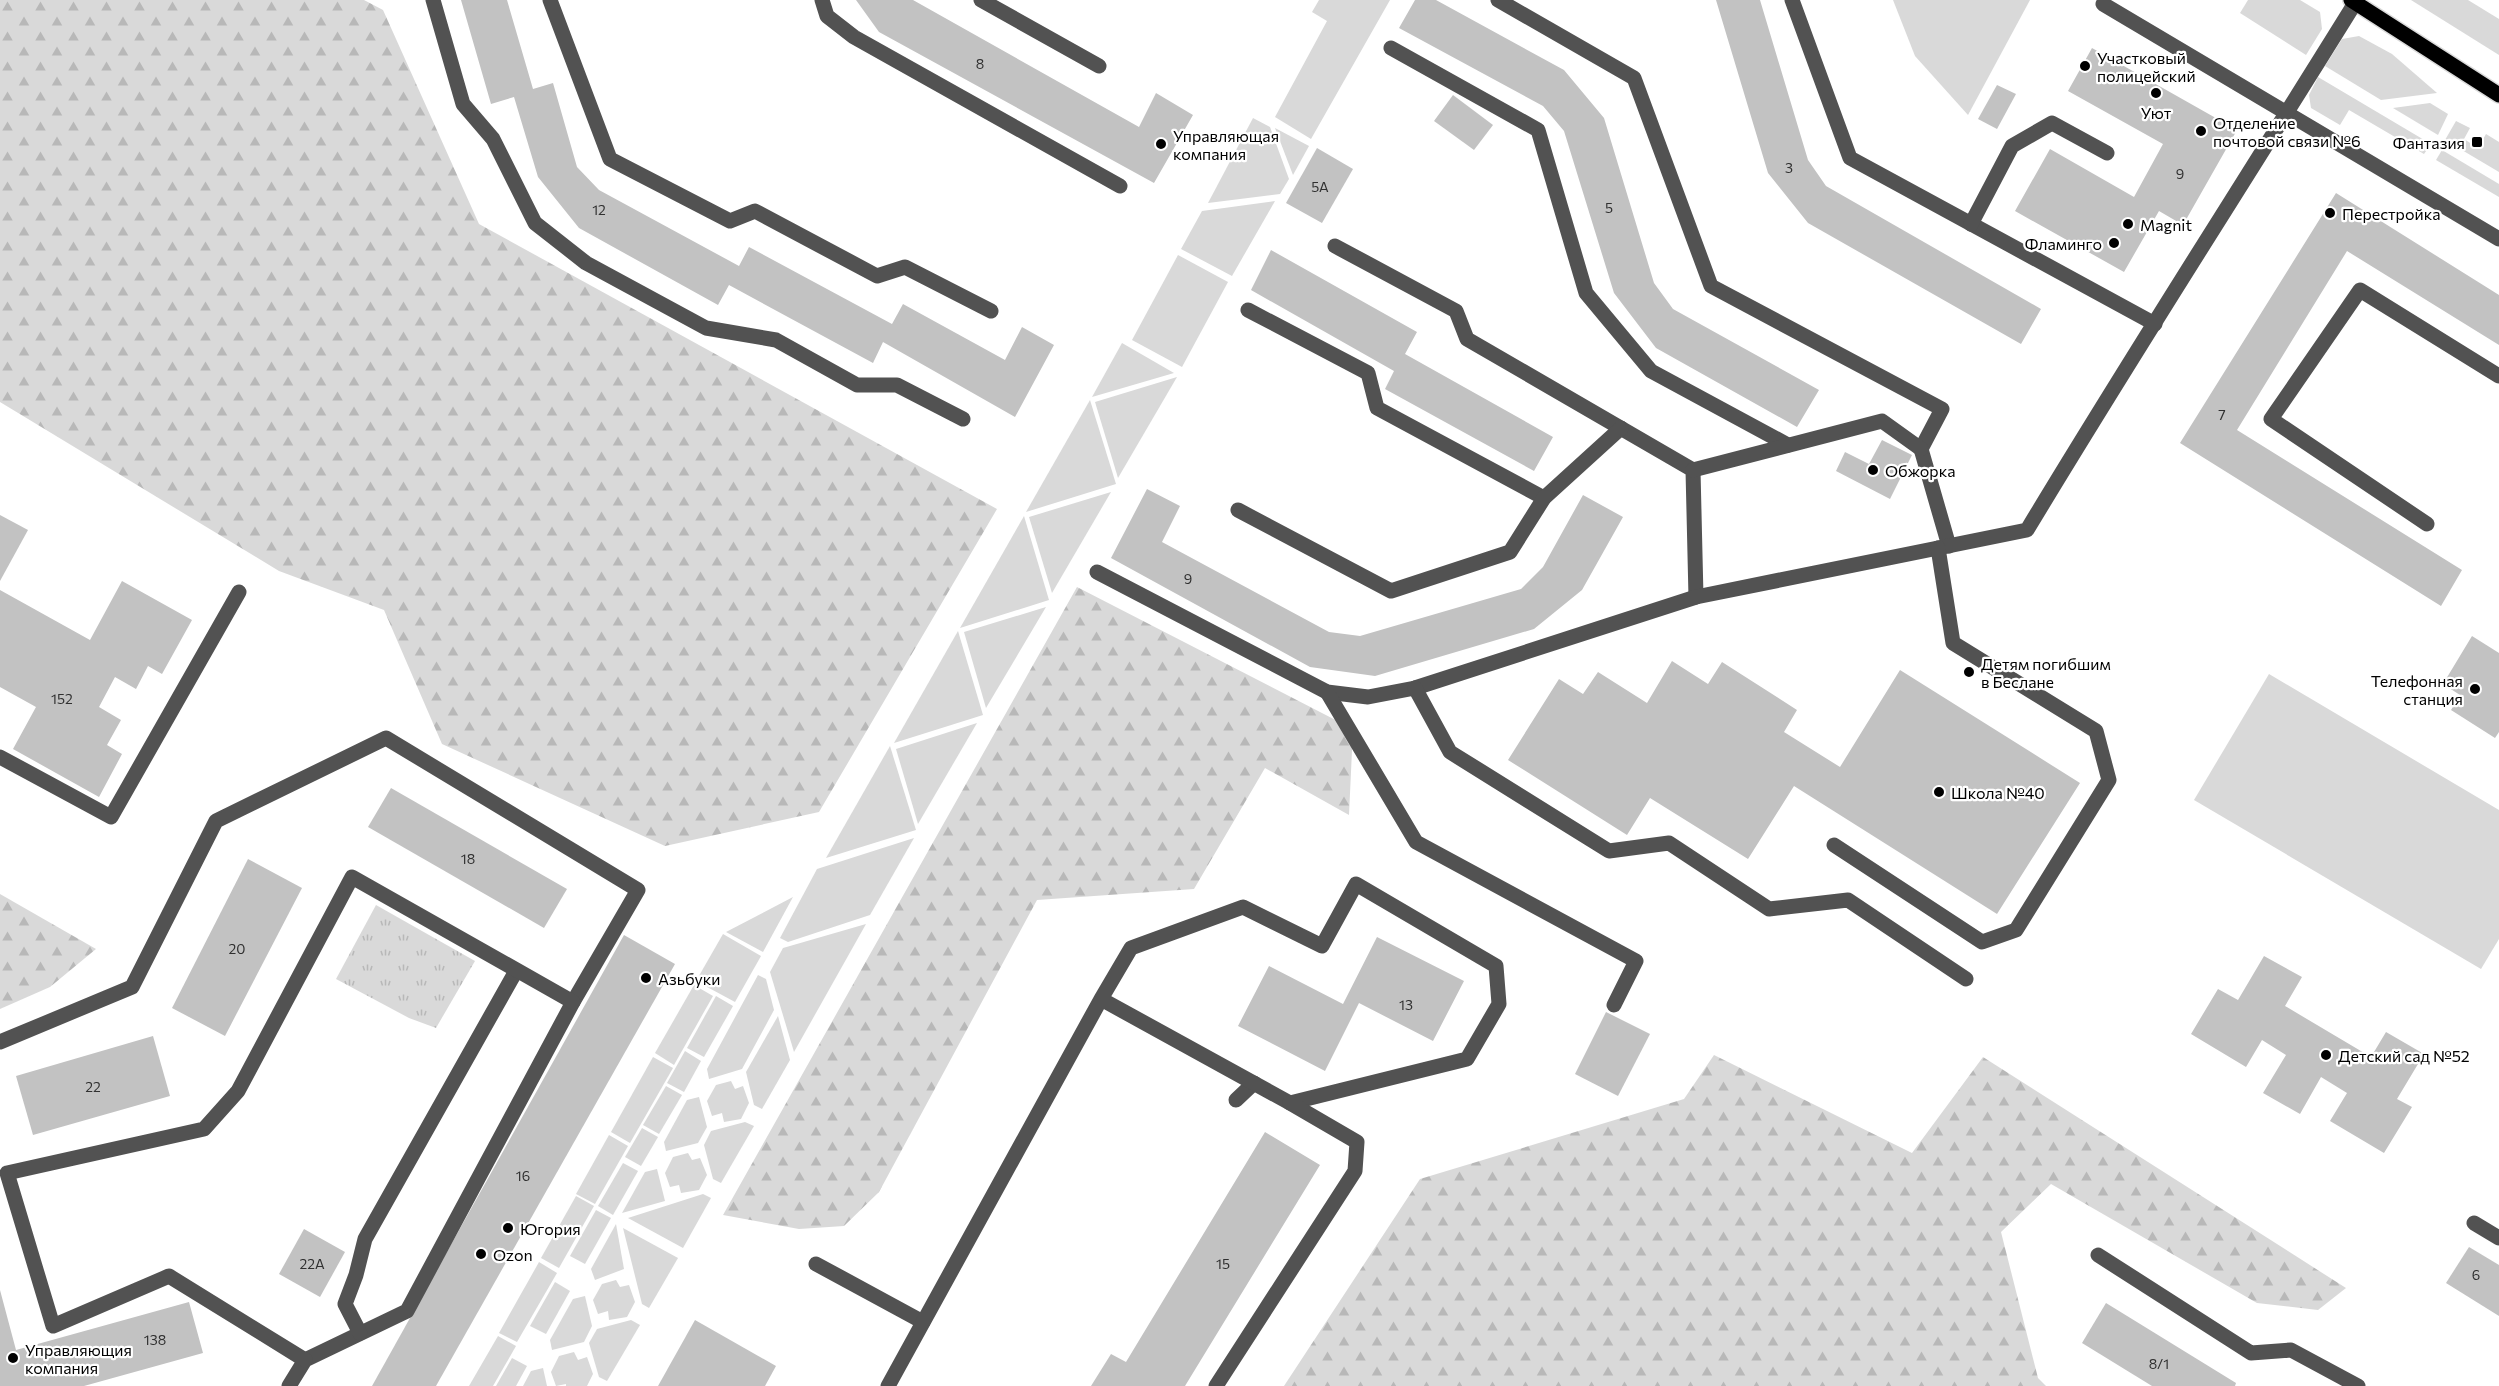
<svg xmlns="http://www.w3.org/2000/svg" width="2499" height="1386" font-family="Commissioner,sans-serif">
	<style>
		.grass { fill: #d9d9d9 }
		.forest { fill: url(#forest-firs) }
		.park { fill: url(#park-tufts) }
		.building { fill: #c2c2c2 }
		.lines { fill: none; stroke-linecap: round; stroke-linejoin: round }
		.major-casing { stroke: #dbdbdb; stroke-width: 18 }
		.minor { stroke: #525252; stroke-width: 15 }
		.major { stroke: #000; stroke-width: 15 }
		.poi-dot { fill: #000; stroke: #fff; stroke-width: 2 }
		.labels { text-anchor: middle; dominant-baseline: central; stroke-width: 4.5; stroke-linejoin: round; paint-order: stroke }
		.number-label { font-size: 14px; fill: #303030 }
		.poi-label { font-size: 16px; fill: #000; stroke: #fff; text-anchor: start }
	</style>
	<defs>
		<pattern id="forest-firs" width="22" height="20" patternUnits="userSpaceOnUse" patternTransform="scale(1.5)"><rect width="22" height="20" fill="#d9d9d9"/><path d="M5 1l3.5 6h-7zM16 11l3.5 6h-7z" fill="#b8b8b8"/></pattern>
		<pattern id="park-tufts" width="24" height="20" patternUnits="userSpaceOnUse" patternTransform="scale(1.5)"><rect width="24" height="20" fill="#d9d9d9"/><path d="M3 7l-1-3M5 7V3M7 7l1-3M15 17l-1-3M17 17v-4M19 17l1-3" fill="none" stroke="#b8b8b8"/></pattern>
	</defs>
	<rect width="100%" height="100%" fill="#fff"/>
	<!-- grass -->
	<g class="grass">
		<polygon points="1319,0 1390,0 1311,139 1275,117 1327,21 1312,12"/>
		<polygon points="1893,0 2030,0 1968,115 1915,56"/>
		<polygon points="2248,0 2300,0 2320,12 2322,29 2306,55 2240,13"/>
		<polygon points="2411,0 2468,0 2499,19 2499,55"/>
		<polygon points="2359,36 2392,54 2437,93 2381,100 2325,66 2342,39"/>
		<polygon points="2318,77 2431,144 2424,154 2349,110 2340,125 2311,108 2309,95"/>
		<polygon points="2430,103 2448,114 2438,135 2393,108"/>
		<polygon points="1253,118 1270,127 1289,179 1280,194 1208,203"/>
		<polygon points="2456,121 2470,128 2464,139 2478,148 2486,134 2499,142 2499,172 2445,140"/>
		<polygon points="1275,128 1309,146 1293,175"/>
		<polygon points="2442,150 2499,184 2499,197 2436,160"/>
		<polygon points="1275,201 1232,276 1181,249 1202,211"/>
		<polygon points="1178,255 1228,282 1182,367 1132,340"/>
		<polygon points="1122,343 1174,373 1092,397"/>
		<polygon points="1177,377 1118,478 1095,402"/>
		<polygon points="1090,400 1116,484 1026,512"/>
		<polygon points="1111,492 1052,593 1029,517"/>
		<polygon points="1024,516 1049,600 960,628"/>
		<polygon points="1046,607 986,708 964,632"/>
		<polygon points="958,631 983,715 894,743"/>
		<polygon points="2269,674 2499,810 2499,939 2481,969 2194,800"/>
		<polygon points="977,723 918,824 896,749"/>
		<polygon points="890,746 916,830 826,858"/>
		<polygon points="914,838 870,915 788,942 780,938 817,869"/>
		<polygon points="793,897 763,952 726,932"/>
		<polygon points="866,924 794,1052 770,972 783,948"/>
		<polygon points="723,934 761,956 735,1002 696,981"/>
		<polygon points="758,975 766,979 774,1010 742,1069 709,1079 707,1069"/>
		<polygon points="694,985 713,996 674,1065 655,1053"/>
		<polygon points="716,996 733,1006 704,1057 687,1048"/>
		<polygon points="778,1016 790,1060 762,1109 754,1105 746,1072"/>
		<polygon points="685,1051 701,1061 684,1092 667,1083"/>
		<polygon points="653,1057 673,1068 630,1143 611,1132"/>
		<polygon points="731,1081 735,1089 743,1086 749,1103 741,1119 724,1122 722,1113 712,1116 707,1101 716,1085"/>
		<polygon points="666,1086 682,1095 659,1134 643,1125"/>
		<polygon points="699,1097 707,1127 698,1143 666,1151 664,1142 687,1100"/>
		<polygon points="745,1122 754,1126 721,1183 713,1179 704,1145 711,1131"/>
		<polygon points="642,1128 658,1137 641,1166 625,1157"/>
		<polygon points="609,1135 628,1146 595,1204 576,1194"/>
		<polygon points="688,1153 692,1160 700,1158 707,1175 699,1190 681,1193 679,1185 670,1187 665,1173 673,1157"/>
		<polygon points="623,1163 638,1171 613,1215 598,1206"/>
		<polygon points="657,1169 665,1201 622,1213 645,1172"/>
		<polygon points="703,1194 711,1198 683,1248 628,1218"/>
		<polygon points="576,1196 594,1206 559,1268 541,1258"/>
		<polygon points="596,1210 611,1218 585,1264 570,1256"/>
		<polygon points="616,1224 624,1269 595,1280 591,1269"/>
		<polygon points="623,1228 678,1258 649,1308 642,1304"/>
		<polygon points="539,1262 557,1273 517,1342 499,1333"/>
		<polygon points="616,1280 620,1287 629,1285 635,1302 627,1317 609,1320 608,1311 598,1314 593,1300 602,1284"/>
		<polygon points="555,1282 570,1291 546,1334 530,1326"/>
		<polygon points="585,1296 592,1326 584,1342 552,1350 550,1340 573,1299"/>
		<polygon points="631,1320 640,1325 607,1381 599,1377 589,1343 597,1329"/>
		<polygon points="498,1336 516,1346 493,1386 469,1386"/>
		<polygon points="574,1352 578,1360 587,1357 593,1374 587,1386 566,1386 566,1384 556,1386 551,1372 559,1356"/>
		<polygon points="512,1358 527,1366 516,1386 496,1386"/>
		<polygon points="543,1368 547,1386 523,1386 531,1371"/>
	</g>
	<!-- forest -->
	<g class="forest">
		<polygon points="0,0 364,0 383,10 479,224 997,509 819,812 665,846 442,744 384,610 279,571 0,402"/>
		<polygon points="1077,587 1353,729 1349,815 1265,768 1194,889 1037,900 879,1192 844,1226 799,1229 723,1215"/>
		<polygon points="0,894 96,949 50,987 0,1009"/>
		<polygon points="1714,1055 1912,1153 1983,1057 2346,1288 2318,1310 2257,1303 2051,1184 2001,1232 2038,1378 2046,1386 1284,1386 1420,1179 1684,1099"/>
	</g>
	<!-- park -->
	<polygon class="park" points="376,905 475,961 436,1028 409,1018 336,979"/>
	<!-- building -->
	<g class="building">
		<polygon points="461,0 507,0 533,89 553,83 577,167 599,190 739,266 749,247 892,324 903,304 1005,360 1022,327 1054,345 1015,417 883,342 873,363 729,285 718,305 579,228 538,177 514,97 491,104"/>
		<polygon points="856,0 913,0 1139,127 1156,93 1193,115 1154,183 879,32"/>
		<polygon points="1415,0 1436,0 1564,70 1604,118 1654,283 1673,309 1819,390 1797,427 1656,348 1614,293 1564,131 1543,106 1399,28"/>
		<polygon points="1716,0 1760,0 1808,160 1826,186 2041,309 2021,344 1808,223 1768,173"/>
		<polygon points="2092,48 2237,130 2183,225 2159,211 2124,272 2015,211 2050,149 2134,197 2163,144 2068,91"/>
		<polygon points="1997,85 2016,94 1997,129 1978,119"/>
		<polygon points="1453,95 1493,125 1474,150 1434,121"/>
		<polygon points="1317,148 1353,169 1322,223 1286,203"/>
		<polygon points="2336,193 2499,295 2499,345 2347,251 2237,430 2462,570 2441,606 2180,443"/>
		<polygon points="1271,250 1417,332 1405,354 1553,437 1534,471 1385,389 1394,371 1251,290"/>
		<polygon points="1882,440 1912,455 1890,499 1836,471 1845,452 1869,464"/>
		<polygon points="1147,489 1180,506 1162,542 1329,632 1360,636 1521,589 1543,567 1583,495 1623,517 1582,590 1534,629 1375,676 1310,667 1111,558"/>
		<polygon points="0,515 28,530 0,581"/>
		<polygon points="122,581 192,620 162,674 148,666 136,689 115,677 99,707 121,720 107,745 122,754 99,797 13,749 36,707 0,687 0,590 90,640"/>
		<polygon points="2472,636 2499,653 2499,732 2495,738 2451,710 2460,695 2443,684"/>
		<polygon points="1672,661 1708,684 1722,662 1797,710 1784,732 1840,767 1900,670 2080,783 1997,914 1794,786 1748,859 1650,798 1627,835 1508,760 1559,679 1583,694 1598,672 1647,703"/>
		<polygon points="391,788 567,889 544,928 368,827"/>
		<polygon points="248,859 302,888 225,1036 172,1008"/>
		<polygon points="624,935 675,964 436,1386 372,1386"/>
		<polygon points="1377,937 1464,981 1433,1041 1359,1003 1325,1071 1238,1026 1269,966 1343,1004"/>
		<polygon points="2264,956 2302,977 2285,1006 2371,1057 2386,1032 2424,1054 2397,1099 2412,1107 2384,1153 2330,1121 2347,1093 2321,1077 2300,1114 2263,1093 2286,1055 2262,1040 2246,1067 2191,1034 2218,989 2238,1000"/>
		<polygon points="1606,1012 1650,1034 1618,1096 1575,1074"/>
		<polygon points="153,1036 170,1096 33,1135 16,1076"/>
		<polygon points="1265,1132 1320,1165 1185,1386 1091,1386 1111,1354 1126,1362"/>
		<polygon points="304,1229 345,1252 320,1297 279,1274"/>
		<polygon points="2469,1247 2499,1265 2499,1316 2446,1283"/>
		<polygon points="0,1290 16,1350 189,1302 203,1353 84,1386 0,1386"/>
		<polygon points="2106,1303 2236,1383 2235,1386 2152,1386 2082,1343"/>
		<polygon points="695,1320 776,1366 765,1386 658,1386"/>
	</g>
	<g class="lines">
		<defs>
			<polyline id="major" points="2351,0 2499,95"/>
		</defs>
		<!-- major casing -->
		<use href="#major" class="major-casing"/>
		<!-- minor -->
		<g class="minor">
			<polyline points="433,0 463,104 493,139 535,223 586,263 706,328 776,340 857,385 897,385 963,419"/>
			<polyline points="550,0 610,159 730,221 755,211 877,276 905,267 991,311"/>
			<polyline points="822,0 827,16 854,37 1120,186"/>
			<polyline points="981,0 1099,66"/>
			<polyline points="1498,0 1634,78 1711,286 1942,409 1921,449 1949,546"/>
			<polyline points="1792,0 1850,158 2155,324"/>
			<polyline points="2103,4 2499,239"/>
			<polyline points="1391,48 1538,130 1586,293 1651,371 1788,445"/>
			<polyline points="1971,224 2012,146 2052,123 2107,153"/>
			<polyline points="1335,246 1456,311 1467,339 1693,470 1696,597"/>
			<polyline points="1248,310 1368,373 1377,408 1544,498"/>
			<polyline points="1693,470 1882,421 1921,449"/>
			<polyline points="1238,510 1391,591 1510,552 1544,498 1621,428"/>
			<polyline points="2427,524 2271,419 2360,290 2499,376"/>
			<path d="M1097,572L1327,692L1368,697L1415,688L1696,597L2027,530C2134,352 2246,179 2355,3"/>
			<polyline points="1415,688 1450,752 1609,851 1669,843 1769,909 1848,900 1966,979"/>
			<polyline points="1327,692 1416,842 1636,961 1614,1005"/>
			<polyline points="0,757 111,817 239,592"/>
			<polyline points="1834,845 1982,942 2016,930 2109,780 2096,731 1953,643 1938,548"/>
			<polyline points="0,1042 132,987 216,821 386,738 638,890 573,1002 407,1311 305,1360 289,1386"/>
			<polyline points="1236,1100 1254,1083"/>
			<polyline points="2474,1223 2499,1238"/>
			<polyline points="2098,1255 2251,1353 2291,1350 2358,1386"/>
			<polyline points="816,1264 923,1322"/>
			<polyline points="360,1333 345,1304 356,1275 365,1239 516,971"/>
			<polyline points="305,1360 169,1276 53,1326 7,1173 204,1129 238,1091 352,877 573,1002"/>
			<polyline points="888,1386 1101,999 1131,948 1243,907 1322,946 1356,884 1496,966 1499,1004 1467,1059 1290,1103 1101,999"/>
			<polyline points="1216,1386 1355,1171 1357,1142 1290,1103"/>
		</g>
		<!-- major -->
		<use href="#major" class="major"/>
	</g>
	<!-- markers -->
	<g class="poi-dot">
		<circle cx="2085" cy="66" r="6"/>
		<circle cx="2156" cy="93" r="6"/>
		<circle cx="2201" cy="131" r="6"/>
		<rect x="2471" y="136" width="12" height="12" rx="3"/>
		<circle cx="1161" cy="144" r="6"/>
		<circle cx="2330" cy="213" r="6"/>
		<circle cx="2128" cy="224" r="6"/>
		<circle cx="2114" cy="243" r="6"/>
		<circle cx="1873" cy="470" r="6"/>
		<circle cx="1969" cy="672" r="6"/>
		<circle cx="2475" cy="689" r="6"/>
		<circle cx="1939" cy="792" r="6"/>
		<circle cx="646" cy="978" r="6"/>
		<circle cx="2326" cy="1055" r="6"/>
		<circle cx="508" cy="1228" r="6"/>
		<circle cx="481" cy="1254" r="6"/>
		<circle cx="13" cy="1358" r="6"/>
	</g>
	<g class="labels">
		<!-- number labels -->
		<g class="number-label">
			<text x="980" y="63">8</text>
			<text x="1789" y="167">3</text>
			<text x="2180" y="173">9</text>
			<text x="1320" y="186">5А</text>
			<text x="1609" y="207">5</text>
			<text x="599" y="209">12</text>
			<text x="2222" y="414">7</text>
			<text x="1188" y="578">9</text>
			<text x="62" y="698">152</text>
			<text x="468" y="858">18</text>
			<text x="237" y="948">20</text>
			<text x="1406" y="1004">13</text>
			<text x="93" y="1086">22</text>
			<text x="523" y="1175">16</text>
			<text x="312" y="1263">22А</text>
			<text x="1223" y="1263">15</text>
			<text x="2476" y="1274">6</text>
			<text x="155" y="1339">138</text>
			<text x="2159" y="1363">8/1</text>
		</g>
		<!-- poi labels -->
		<g class="poi-label">
			<text x="2097" y="57">Участковый<tspan x="2097" dy="18">полицейский</tspan></text>
			<text x="2156" y="112" text-anchor="middle">Уют</text>
			<text x="2213" y="122">Отделение<tspan x="2213" dy="18">почтовой связи №6</tspan></text>
			<text x="1173" y="135">Управляющая<tspan x="1173" dy="18">компания</tspan></text>
			<text x="2465" y="142" text-anchor="end">Фантазия</text>
			<text x="2342" y="213">Перестройка</text>
			<text x="2140" y="224">Magnit</text>
			<text x="2102" y="243" text-anchor="end">Фламинго</text>
			<text x="1885" y="470">Обжорка</text>
			<text x="1981" y="663">Детям погибшим<tspan x="1981" dy="18">в Беслане</tspan></text>
			<text x="2463" y="680" text-anchor="end">Телефонная<tspan x="2463" dy="18">станция</tspan></text>
			<text x="1951" y="792">Школа №40</text>
			<text x="658" y="978">Азьбуки</text>
			<text x="2338" y="1055">Детский сад №52</text>
			<text x="520" y="1228">Югория</text>
			<text x="493" y="1254">Ozon</text>
			<text x="25" y="1349">Управляющия<tspan x="25" dy="18">компания</tspan></text>
		</g>
	</g>
</svg>
